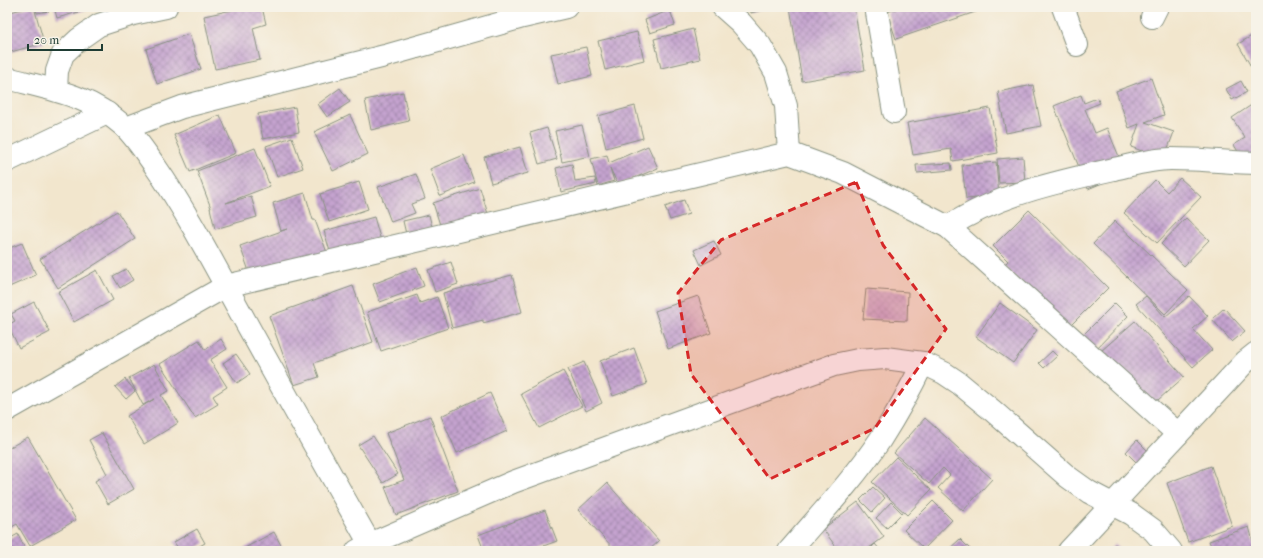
<svg xmlns="http://www.w3.org/2000/svg" width="1263" height="558" font-family="'IM FELL French Canon',serif">
	<style>
		.building { fill: url(#building-cross-hatch) }
		.lines { fill: none; stroke-linecap: round; stroke-linejoin: round }
		.minor-casing { stroke: #889280; stroke-width: 24 }
		.major-casing { stroke: #889280; stroke-width: 24 }
		.minor { stroke: #fff; stroke-width: 22 }
		.major { stroke: #fff; stroke-width: 22 }
		.marked { fill: #d62828; fill-opacity: 0.2; stroke: #d62828; stroke-width: 3; stroke-dasharray: 8 5; stroke-linejoin: round }
	</style>
	<defs>
		<pattern id="building-cross-hatch" width="8" height="8" patternUnits="userSpaceOnUse"><rect width="8" height="8" fill="#c5a3cf"/><path d="M0 0l8 8M0 8l8-8" fill="none" stroke="#9f86a9"/></pattern>
	</defs>
	<rect width="100%" height="100%" fill="#f7f3e8"/>
	<filter id="ink" filterUnits="userSpaceOnUse"><feTurbulence type="fractalNoise" baseFrequency=".025" numOctaves="2"/><feDisplacementMap in="SourceGraphic" scale="8" xChannelSelector="R" yChannelSelector="G"/><feConvolveMatrix kernelMatrix="1 2 1 2 8 2 1 2 1" color-interpolation-filters="sRGB"/></filter>
	<filter id="wash" filterUnits="userSpaceOnUse"><feTurbulence type="fractalNoise" baseFrequency=".012" numOctaves="4" result="noise"/><feDisplacementMap in="SourceGraphic" scale="16" xChannelSelector="R" yChannelSelector="G"/><feGaussianBlur stdDeviation="0.9" result="paint"/><feColorMatrix in="noise" values="0 0 0 0 0 0 0 0 0 0 0 0 0 0 0 0 0 1.4 0 .05"/><feComposite in="paint" operator="in"/></filter>
	<g filter="url(#wash)">
		<rect width="100%" height="100%" fill="#f2e6cd"/>
		<g id="blocks">
			<!-- building -->
			<g class="building">
				<polygon points="7,7 15,7 7,12"/>
				<polygon points="29,7 34,7 44,43 7,53 7,13"/>
				<polygon points="36,7 49,7 49,11 37,13"/>
				<polygon points="54,7 85,7 86,10 57,18"/>
				<polygon points="246,7 262,7 266,24 253,28 260,60 215,69 204,16"/>
				<polygon points="750,7 772,7 751,13"/>
				<polygon points="790,7 854,7 865,70 802,81"/>
				<polygon points="901,7 990,7 896,39 887,12"/>
				<polygon points="670,10 675,25 650,33 645,20"/>
				<polygon points="693,29 700,59 661,68 654,39"/>
				<polygon points="637,32 644,60 605,70 598,41"/>
				<polygon points="189,34 201,69 157,84 146,49"/>
				<polygon points="1255,34 1256,35 1256,75 1238,44"/>
				<polygon points="586,47 592,76 558,84 551,54"/>
				<polygon points="1151,78 1164,115 1145,122 1174,132 1164,159 1131,147 1139,124 1129,128 1116,91"/>
				<polygon points="1241,81 1247,92 1232,100 1226,89"/>
				<polygon points="1033,85 1041,126 1006,133 998,92"/>
				<polygon points="340,88 350,102 327,117 318,104"/>
				<polygon points="403,92 409,121 371,130 365,100"/>
				<polygon points="1081,95 1084,103 1097,98 1100,103 1085,109 1095,133 1107,128 1126,173 1088,189 1054,106"/>
				<polygon points="1256,102 1256,153 1244,161 1234,145 1245,138 1232,118"/>
				<polygon points="635,106 643,138 606,148 598,116"/>
				<polygon points="295,107 299,132 263,139 258,114"/>
				<polygon points="990,108 998,153 953,161 951,149 913,155 907,123"/>
				<polygon points="220,115 236,153 190,172 174,135"/>
				<polygon points="350,115 368,154 333,171 314,132"/>
				<polygon points="582,125 590,156 562,162 555,131"/>
				<polygon points="547,128 557,159 539,164 530,133"/>
				<polygon points="292,137 303,168 277,177 266,146"/>
				<polygon points="648,146 658,168 618,185 610,168 614,181 598,186 591,159 607,155 609,163"/>
				<polygon points="520,147 528,173 491,183 484,157"/>
				<polygon points="255,148 270,186 226,203 251,196 257,217 215,229 210,208 211,208 197,171"/>
				<polygon points="464,155 474,182 440,196 430,169"/>
				<polygon points="1023,157 1025,182 999,183 997,159"/>
				<polygon points="996,162 999,196 966,199 962,165"/>
				<polygon points="951,163 952,170 917,173 916,165"/>
				<polygon points="572,164 575,181 595,178 596,184 561,192 556,168"/>
				<polygon points="416,174 425,199 411,204 415,213 391,222 378,187"/>
				<polygon points="1180,178 1201,197 1157,243 1124,213 1155,180 1167,192"/>
				<polygon points="359,182 368,209 329,222 320,194"/>
				<polygon points="480,188 488,214 441,228 433,203"/>
				<polygon points="305,193 313,220 315,220 329,258 254,285 240,246 287,229 281,231 273,203"/>
				<polygon points="684,200 689,214 670,220 665,207"/>
				<polygon points="1029,210 1108,288 1067,329 1003,266 1008,261 993,246"/>
				<polygon points="117,211 135,239 58,288 40,259"/>
				<polygon points="429,215 432,227 406,234 403,221"/>
				<polygon points="374,217 381,241 331,255 324,231"/>
				<polygon points="1186,218 1209,240 1184,266 1161,244"/>
				<polygon points="1115,221 1188,290 1165,314 1093,244"/>
				<polygon points="714,241 721,255 701,265 694,250"/>
				<polygon points="22,243 36,275 7,288 7,249"/>
				<polygon points="451,262 458,284 435,292 428,270"/>
				<polygon points="417,267 424,286 380,302 373,284"/>
				<polygon points="126,269 133,280 120,288 113,276"/>
				<polygon points="97,270 113,300 74,322 58,292"/>
				<polygon points="512,275 522,312 483,323 483,320 452,328 443,293"/>
				<polygon points="353,286 373,342 314,363 319,377 294,385 269,316"/>
				<polygon points="866,289 908,292 907,321 863,319"/>
				<polygon points="417,295 420,303 437,297 448,328 381,351 367,312"/>
				<polygon points="698,296 711,333 668,349 655,311"/>
				<polygon points="1146,296 1165,317 1189,296 1208,316 1193,329 1212,350 1193,367 1136,304"/>
				<polygon points="34,302 50,332 19,348 8,325 15,321 11,314"/>
				<polygon points="1000,303 1037,330 1013,363 976,337"/>
				<polygon points="1115,303 1128,316 1093,352 1080,338"/>
				<polygon points="1224,308 1245,331 1232,342 1212,319"/>
				<polygon points="1135,321 1184,377 1150,407 1101,351"/>
				<polygon points="221,339 227,349 210,360 227,387 213,396 218,404 195,418 160,364 199,340 205,350"/>
				<polygon points="634,348 647,384 613,396 600,361"/>
				<polygon points="1052,351 1057,356 1044,368 1039,363"/>
				<polygon points="236,354 250,374 237,383 223,363"/>
				<polygon points="584,362 602,403 586,411 568,369"/>
				<polygon points="154,364 169,391 161,395 178,423 144,444 127,416 154,399 143,405 129,378"/>
				<polygon points="563,371 582,406 539,428 521,394"/>
				<polygon points="125,379 135,391 126,399 115,387"/>
				<polygon points="490,393 507,431 457,453 441,416"/>
				<polygon points="430,416 458,491 396,515 385,487 404,480 386,433"/>
				<polygon points="925,418 992,479 963,511 938,488 950,475 943,468 929,484 894,453"/>
				<polygon points="102,433 134,489 108,504 95,481 107,474 89,440"/>
				<polygon points="373,436 398,474 383,483 358,445"/>
				<polygon points="28,437 76,520 30,546 17,524 7,530 7,449"/>
				<polygon points="1137,440 1151,454 1140,466 1126,452"/>
				<polygon points="896,457 931,490 907,515 872,482"/>
				<polygon points="1211,466 1232,526 1188,542 1167,483"/>
				<polygon points="607,483 659,541 648,551 616,551 578,510"/>
				<polygon points="873,487 885,498 872,512 860,500"/>
				<polygon points="933,501 952,520 924,549 904,530"/>
				<polygon points="858,502 884,537 865,551 839,551 823,529"/>
				<polygon points="891,502 902,513 887,528 876,518"/>
				<polygon points="545,510 557,541 530,551 484,551 478,535"/>
				<polygon points="1249,527 1256,551 1213,551 1209,541"/>
				<polygon points="197,529 205,543 191,551 180,551 174,542"/>
				<polygon points="274,532 284,551 244,551 243,549"/>
				<polygon points="18,534 26,551 11,551 7,542 7,540"/>
				<polygon points="960,539 972,551 947,551"/>
				<polygon points="875,544 881,551 868,551"/>
				<polygon points="1115,544 1121,551 1108,551"/>
			</g>
		</g>
	</g>
	<g filter="url(#ink)">
		<use href="#blocks" fill-opacity="0" stroke="#889280" stroke-width="1"/>
		<g class="lines">
			<defs>
				<g id="minor">
					<polyline points="723,7 741,23 760,45 776,73 786,106 789,153"/>
					<polyline points="876,7 894,112"/>
					<polyline points="1063,7 1077,45"/>
					<polyline points="1152,17 1157,7"/>
					<path d="M7,78C53,90 87,94 125,127C136,138 146,153 155,166C182,205 204,246 227,288C274,374 322,459 370,544"/>
					<polyline points="56,90 57,71 63,54 79,39 99,25 133,14 166,7"/>
					<polyline points="126,128 182,107 385,56 523,17 566,7"/>
					<polyline points="7,161 107,113"/>
					<path d="M948,227C997,195 1056,182 1114,169C1132,165 1151,159 1171,159C1199,159 1228,162 1256,163"/>
					<polyline points="7,410 226,286 789,153 843,173 948,227 1178,434"/>
					<polyline points="357,551 370,544 513,482 729,403 834,365 858,360 885,358 923,363 944,373 959,383 993,411 1068,477 1089,492 1131,514 1153,530 1171,551"/>
					<path d="M789,551C820,515 853,480 880,440C896,415 910,390 923,363"/>
				</g>
				<polyline id="major" points="1069,551 1246,361 1256,353"/>
			</defs>
			<!-- minor casing -->
			<use href="#minor" class="minor-casing"/>
			<!-- major casing -->
			<use href="#major" class="major-casing"/>
			<!-- minor -->
			<use href="#minor" class="minor"/>
			<!-- major -->
			<use href="#major" class="major"/>
		</g>
	</g>
	<!-- marked area -->
	<path class="marked" d="M856,182L883,245L946,329L875,428L770,479L691,374L678,293L721,240Z"/>
	<!-- margin -->
	<rect width="1263" height="558" fill="none" stroke="#f7f3e8" stroke-width="24"/>
	<!-- scale -->
	<path d="M28 44v6h74v-6" fill="none" stroke="#1f3d34" stroke-width="2"/>
	<text x="34" y="44" font-size="12" fill="#1f3d34" stroke="#f7f3e8" stroke-width="3" paint-order="stroke">20 m</text>
</svg>
